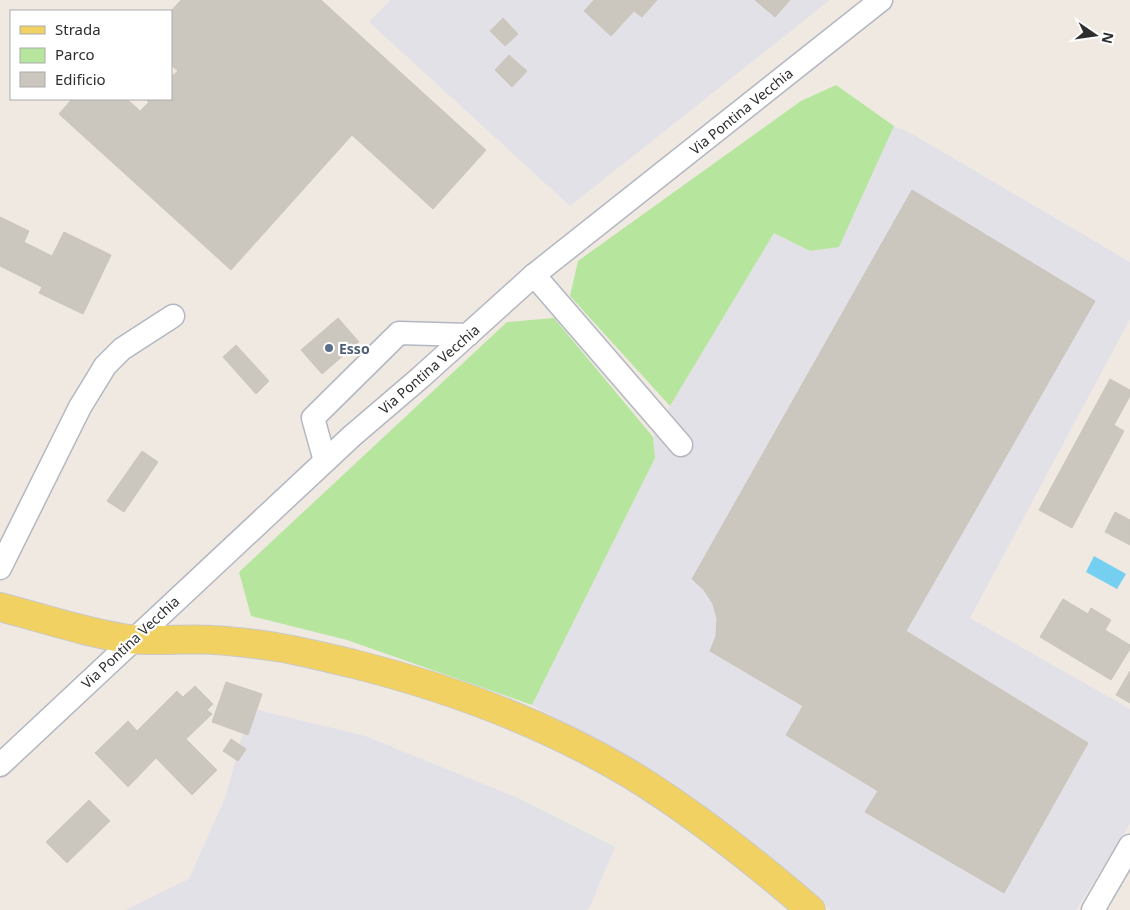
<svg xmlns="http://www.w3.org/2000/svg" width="1130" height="910" font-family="'Noto Sans',sans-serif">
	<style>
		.industrial { fill: #e3e1e8 }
		.green { fill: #b6e59e }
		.water { fill: #75cff0 }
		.building { fill: #cbc7bf; stroke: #cbc5ba }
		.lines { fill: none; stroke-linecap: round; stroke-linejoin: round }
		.minor-casing { stroke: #b4b7c1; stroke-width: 25 }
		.major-casing { stroke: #c9c9c9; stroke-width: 30 }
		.minor { stroke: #fff; stroke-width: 22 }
		.major { stroke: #f2d163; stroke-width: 28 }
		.service-dot { fill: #5c6f8a; stroke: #fff; stroke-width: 2 }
		.labels { text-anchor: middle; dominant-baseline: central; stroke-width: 4.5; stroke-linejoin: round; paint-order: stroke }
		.street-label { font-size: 14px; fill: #2e2e2e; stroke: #fff }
		.service-label { font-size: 14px; font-weight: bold; fill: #4e5e75; stroke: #fff; text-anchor: start }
	</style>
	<rect width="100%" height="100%" fill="#efe9e1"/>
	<!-- industrial -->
	<g class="industrial">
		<polygon points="390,0 830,0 570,206 369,22"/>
		<polygon points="894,126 914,135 1130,262 1130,319 970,618 1130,709 1130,824 1076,910 831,910 750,842 668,780 532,705 655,458 653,437 670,406 774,233 810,251 839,247"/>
		<polygon points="250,708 365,736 518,798 615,847 591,904 587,910 125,910 189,879 225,798"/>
	</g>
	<!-- green -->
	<g class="green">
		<polygon points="836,85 894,126 839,247 810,251 774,233 670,406 570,296 578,261 801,101"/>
		<polygon points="554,318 653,437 655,458 532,705 347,640 251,616 239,572 507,322"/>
	</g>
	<!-- water -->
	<polygon class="water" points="1094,556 1126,574 1117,589 1086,572"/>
	<!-- building -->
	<g class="building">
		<polygon points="181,0 321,0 486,150 433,209 352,135 231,270 59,114 72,99 127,99 140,111 149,102 145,99 171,99 171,77 178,71 171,65 171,11"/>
		<polygon points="594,0 657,0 642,17 634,11 611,36 584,11"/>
		<polygon points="755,0 790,0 775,17"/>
		<polygon points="503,18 518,34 505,46 490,31"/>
		<polygon points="509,55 527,71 512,87 495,70"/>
		<polygon points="912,190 1095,301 906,631 1088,743 1004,893 865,812 878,791 786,735 803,706 710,651 716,636 717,619 713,604 704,590 692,579"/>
		<polygon points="0,217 29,231 24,242 52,256 64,232 111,255 83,314 39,293 42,287 0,266"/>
		<polygon points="338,318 359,342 322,374 301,350"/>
		<polygon points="236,345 269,381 256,394 223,357"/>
		<polygon points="1110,379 1130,390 1130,396 1114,425 1124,431 1072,528 1039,510"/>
		<polygon points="142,451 158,462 124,512 107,501"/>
		<polygon points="1115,512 1130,520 1130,545 1105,532"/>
		<polygon points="1063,599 1088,614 1091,608 1111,620 1105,630 1130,645 1130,649 1111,680 1040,637"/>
		<polygon points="1130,671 1130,703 1116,695"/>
		<polygon points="226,682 262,694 248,735 212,722"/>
		<polygon points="195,686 213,704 207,710 212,714 186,739 217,770 192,795 156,758 128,787 95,753 128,721 137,731 177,691 183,697"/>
		<polygon points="231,739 246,749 238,761 223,751"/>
		<polygon points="89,800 110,821 67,863 46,842"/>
	</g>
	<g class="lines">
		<defs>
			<g id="minor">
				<polyline points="534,275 681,445"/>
				<polyline points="325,461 313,418 399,333 468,335"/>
				<polyline points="0,568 80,407 99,376 105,366 122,349 173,316"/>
				<polyline points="0,765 352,436 421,377 534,275 881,0"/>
				<polyline points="1093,910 1130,846"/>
			</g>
			<path id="major" d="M0,607C43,618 86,633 129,639C157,642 186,638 214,640C235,641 255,644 276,647C302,651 328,658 354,664C450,688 544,723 630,774C694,813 754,861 811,910"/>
		</defs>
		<!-- minor casing -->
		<use href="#minor" class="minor-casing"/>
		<!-- major casing -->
		<use href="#major" class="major-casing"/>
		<!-- minor -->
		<use href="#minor" class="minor"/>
		<!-- major -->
		<use href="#major" class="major"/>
	</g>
	<!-- markers -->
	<circle class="service-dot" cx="329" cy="348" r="5"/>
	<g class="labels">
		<!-- street labels -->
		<g class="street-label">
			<text transform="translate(741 111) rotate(-39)">Via Pontina Vecchia</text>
			<text transform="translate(429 369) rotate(-41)">Via Pontina Vecchia</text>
			<text transform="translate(130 642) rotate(-43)">Via Pontina Vecchia</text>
		</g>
		<!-- service labels -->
		<g class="service-label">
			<text x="339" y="348">Esso</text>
		</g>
	</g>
	<!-- legend -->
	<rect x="10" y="10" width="162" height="90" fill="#ffffff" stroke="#ababab"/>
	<rect x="20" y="26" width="25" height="8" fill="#f2d163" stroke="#ababab"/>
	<text x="55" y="35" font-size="15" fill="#2e2e2e">Strada</text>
	<rect x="20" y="48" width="25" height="15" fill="#b6e59e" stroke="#ababab"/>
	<text x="55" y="60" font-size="15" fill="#2e2e2e">Parco</text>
	<rect x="20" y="72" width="25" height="15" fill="#cbc7bf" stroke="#ababab"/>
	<text x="55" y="85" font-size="15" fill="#2e2e2e">Edificio</text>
	<!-- north arrow -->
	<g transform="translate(1095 35) rotate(103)" stroke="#ffffff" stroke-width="4" paint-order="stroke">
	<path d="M0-4L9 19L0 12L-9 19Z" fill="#2e2e2e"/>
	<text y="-8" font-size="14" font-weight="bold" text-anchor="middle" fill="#2e2e2e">N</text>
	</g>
</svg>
